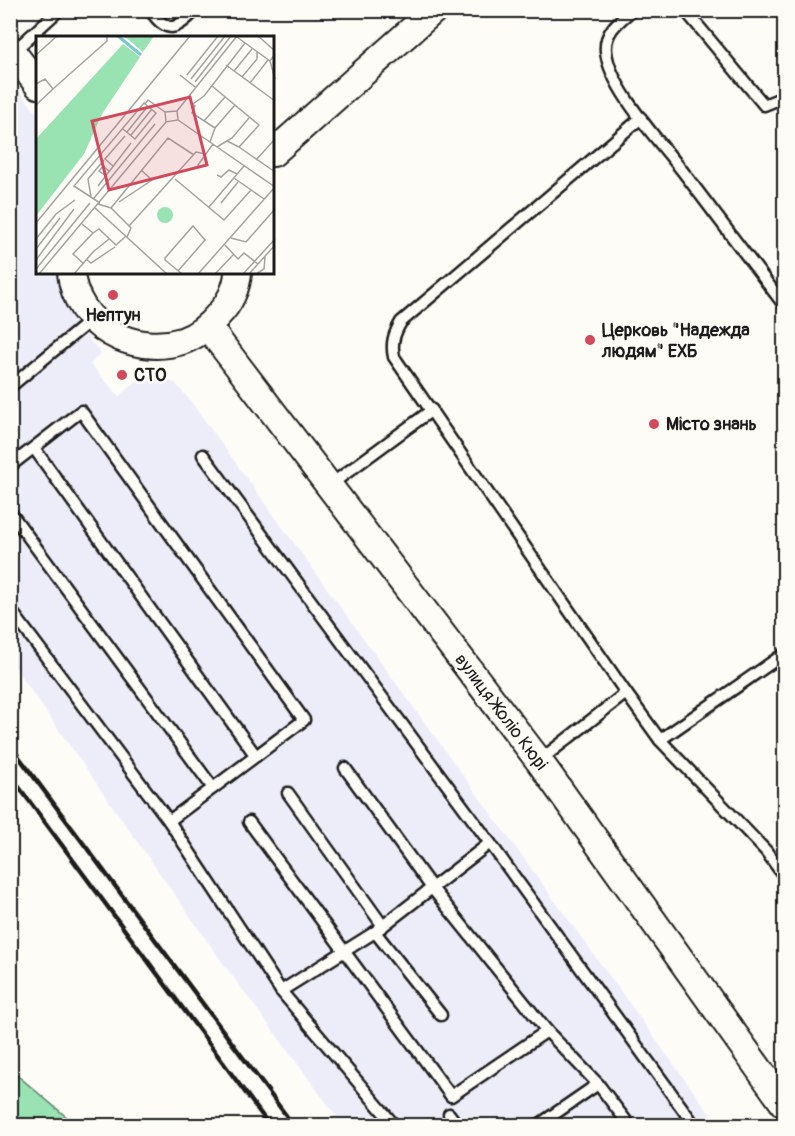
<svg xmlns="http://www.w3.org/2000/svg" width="795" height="1136" font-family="Pangolin,sans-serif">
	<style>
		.built { fill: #ededf9 }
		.green { fill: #99e2b1; stroke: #5a7f66; stroke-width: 1.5 }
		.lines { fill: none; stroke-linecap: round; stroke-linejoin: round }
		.service-casing { stroke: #1c1c1c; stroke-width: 15 }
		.tertiary-casing { stroke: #1c1c1c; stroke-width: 30 }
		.service { stroke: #fdfcf7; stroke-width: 10 }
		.tertiary { stroke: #fdfcf7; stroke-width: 26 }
		.rail { stroke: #1c1c1c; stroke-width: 4.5 }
		.poi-dot { fill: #d1495b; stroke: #fdfcf7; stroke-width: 2 }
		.labels { text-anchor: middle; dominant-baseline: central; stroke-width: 5; stroke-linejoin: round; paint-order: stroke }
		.poi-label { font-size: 18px; font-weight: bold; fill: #1c1c1c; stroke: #fdfcf7; text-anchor: start }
		.street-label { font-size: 18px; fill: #1c1c1c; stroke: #fdfcf7 }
		.inset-river { fill: none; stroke: #78c9ce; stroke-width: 3 }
		.inset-road { fill: none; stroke: #a3a29f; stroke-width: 1.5 }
		.view { fill: #d1495b; fill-opacity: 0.15; stroke: #d1495b; stroke-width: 3 }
		.inset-edge { fill: none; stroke: #1c1c1c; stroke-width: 3 }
	</style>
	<rect width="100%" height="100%" fill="#fdfcf7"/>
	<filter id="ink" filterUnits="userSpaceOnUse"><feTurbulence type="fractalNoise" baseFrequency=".0167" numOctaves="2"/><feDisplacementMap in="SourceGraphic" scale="12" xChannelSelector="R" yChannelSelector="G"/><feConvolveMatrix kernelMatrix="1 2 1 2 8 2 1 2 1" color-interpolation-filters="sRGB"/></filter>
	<g filter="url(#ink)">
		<!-- built -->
		<g class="built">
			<polygon points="10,78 37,114 38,273 57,273 60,289 79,321 11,378"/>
			<polygon points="84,333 101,353 90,364 119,396 144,375 175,383 189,399 718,1125 343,1125 225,966 11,662 10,397"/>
		</g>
		<!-- green -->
		<polygon class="green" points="10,1070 11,1070 76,1125 11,1125"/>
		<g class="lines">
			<defs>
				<g id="service">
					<path d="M150,10C169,36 176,29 196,10"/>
					<path d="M632,10C619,21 604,32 606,51C609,88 661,143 684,173C717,217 751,261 784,305"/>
					<polyline points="685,10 764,105 784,97"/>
					<polyline points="13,52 59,10"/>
					<path d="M641,118L401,322C394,334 391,343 394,357L626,693L660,740L766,851L784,876"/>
					<polyline points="10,387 91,320"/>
					<polyline points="34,448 256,756"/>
					<polyline points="203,455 490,843 695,1126"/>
					<polyline points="10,466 81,411 304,720 169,821"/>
					<polyline points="330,485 432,410"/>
					<polyline points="10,512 213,788"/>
					<polyline points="10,609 169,821 281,991 395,1126"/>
					<polyline points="660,740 784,654"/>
					<polyline points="539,761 626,693"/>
					<polyline points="345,768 432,888 547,1031 598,1084 630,1126"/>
					<polyline points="288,793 383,926"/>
					<polyline points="249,822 451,1096 547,1031"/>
					<polyline points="375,932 441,1015"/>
					<polyline points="281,991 375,932 490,843"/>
					<polyline points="449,1114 458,1126"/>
					<polyline points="537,1126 598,1084"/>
				</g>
				<g id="tertiary">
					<polyline points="10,49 38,85"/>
					<polyline points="273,153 434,10"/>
					<path d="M71,273C76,326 133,356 182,341C197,336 209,326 219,314C229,304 237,288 238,273"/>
					<polyline points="208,327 539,761 784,1104"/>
				</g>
			</defs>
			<!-- service casing -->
			<use href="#service" class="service-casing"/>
			<!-- tertiary casing -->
			<use href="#tertiary" class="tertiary-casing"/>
			<!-- service -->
			<use href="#service" class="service"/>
			<!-- tertiary -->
			<use href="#tertiary" class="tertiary"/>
			<!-- rail -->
			<g class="rail">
				<polyline points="10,745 294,1126"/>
				<polyline points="10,775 270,1126"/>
			</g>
		</g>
	</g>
	<!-- markers -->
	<g class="poi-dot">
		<circle cx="113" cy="295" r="6"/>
		<circle cx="590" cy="340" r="6"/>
		<circle cx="122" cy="375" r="6"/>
		<circle cx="654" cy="424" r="6"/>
	</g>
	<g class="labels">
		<!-- poi labels -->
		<g class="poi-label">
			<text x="113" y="315" text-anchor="middle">Нептун</text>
			<text x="602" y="330">Церковь "Надежда<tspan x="602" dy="21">людям" ЕХБ</tspan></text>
			<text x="134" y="375">СТО</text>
			<text x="666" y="424">Місто знань</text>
		</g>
		<!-- street labels -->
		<g class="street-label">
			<text transform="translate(501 712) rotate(53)">вулиця Жоліо Кюрі</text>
		</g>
	</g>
	<!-- overview -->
	<g transform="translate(36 36)">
		<rect width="238" height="238" fill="#fdfcf7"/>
		<path d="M88,0H118L107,16ZM87,8L104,21L66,78L48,118L0,180V103ZM121 179a8 8 0 1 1 16 0a8 8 0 1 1-16 0Z" fill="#99e2b1"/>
		<path class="inset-river" d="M82,0L105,19"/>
		<path class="inset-road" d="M222,0L239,15M201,1L234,25M239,18L234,25L239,43M0,19L21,0M190,29L239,65M198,35L216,13M144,39L159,51M151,39L182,0M206,41L221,23V16M155,43L189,0M159,46L195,0M214,47L232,24M0,48L9,43L17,53L71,5V0M176,50L223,89L203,111L191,105M155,66L159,70L156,77L179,92M109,68L112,64L129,76M157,68L168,60L209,7M0,69L17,53M141,75L129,76L130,86L142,84L141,75L201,0M142,84L239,151M168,85L189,61M91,96L112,70M95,99L116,73M174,106L179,92L199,69M181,111L196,102L213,82M203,111L239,136M220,124L239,103M77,130L69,123L89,100M164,132L162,129L177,108M181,139L185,141L193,134L201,138M70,140L63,135L67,130L74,136M198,142L228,163M139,143L188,184L215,154M62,150L95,107M55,161L52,143L68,124M58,162L119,88M83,166L116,144L105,134M64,167L38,150L108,67L120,77L99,103L87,93M185,167L202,146M62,168L75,172L95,192L91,201M173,171L208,130M59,172L131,238M75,172L132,102L158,119M0,187L154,0M46,188L57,197L37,218L48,228M93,190L160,116L170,118M57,197L63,193L80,209L90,200M195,202L210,206L239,173M0,203L20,178L39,164M189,209L202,223L208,217L222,228M0,213L24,182M50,223L55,227L79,211M0,224L38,173M0,233L54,167M142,235L169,204L157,190L129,222V224L146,238M3,238L130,86M38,238L57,216L73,203M162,238L239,151M179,238L197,219M207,238L239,203M213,238L239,209M220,238L228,233L229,221"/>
		<path class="view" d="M154,61L171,129L73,154L56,85Z"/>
		<rect width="238" height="238" class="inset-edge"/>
	</g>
	<!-- margin -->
	<rect width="795" height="1136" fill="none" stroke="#fdfcf7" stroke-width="36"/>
	<rect x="18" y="18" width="759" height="1100" fill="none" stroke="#1c1c1c" stroke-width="2" filter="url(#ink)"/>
</svg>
